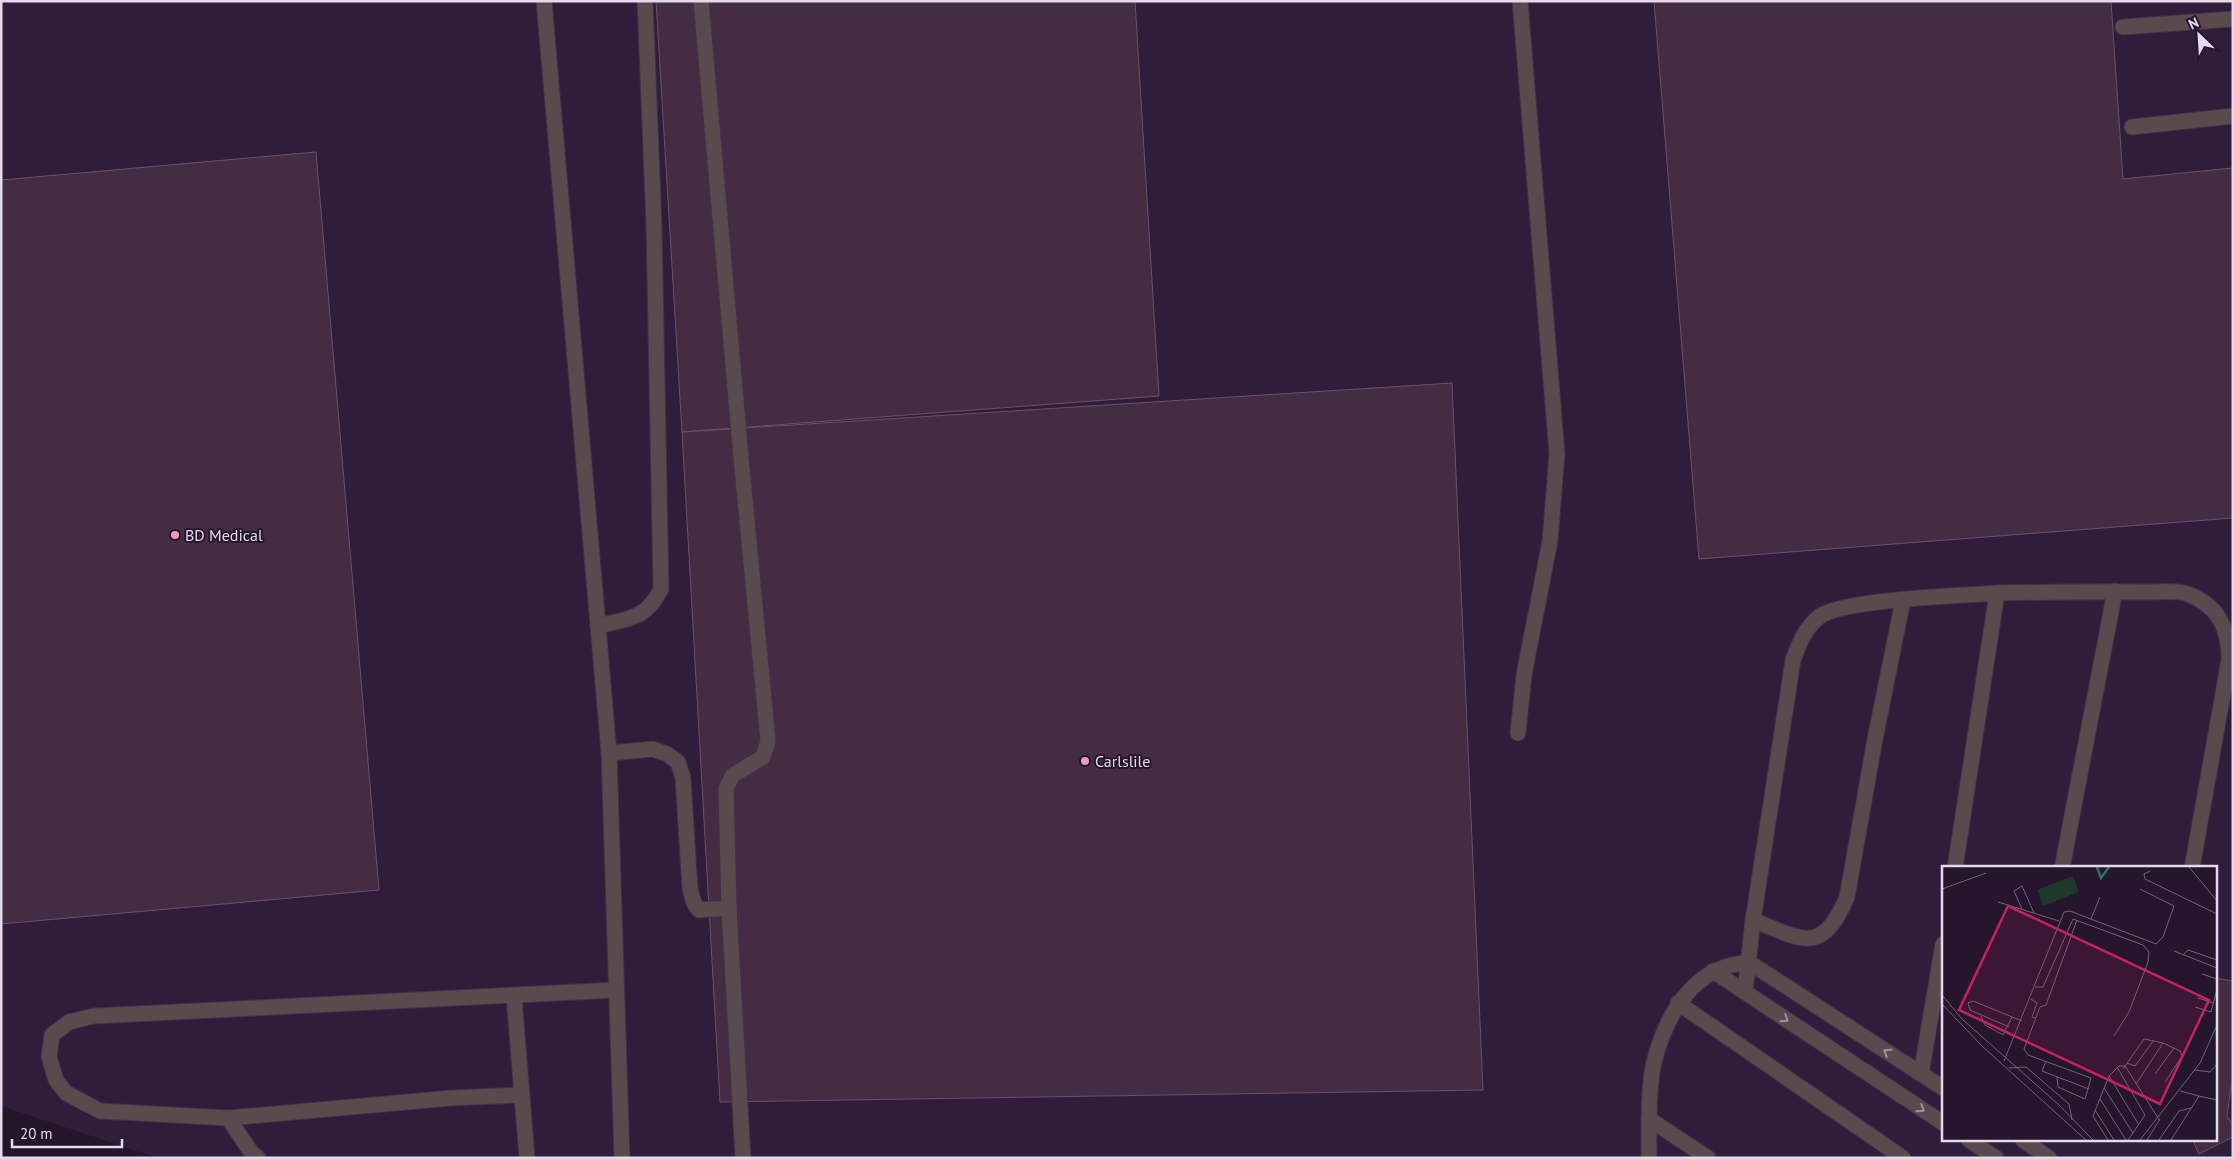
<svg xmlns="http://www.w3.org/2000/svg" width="2234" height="1159" font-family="'PT Sans',sans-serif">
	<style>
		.built { fill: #301d3b; fill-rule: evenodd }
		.building { fill: #442d43; stroke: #6b5169 }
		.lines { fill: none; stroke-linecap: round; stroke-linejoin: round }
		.lane-casing { stroke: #403148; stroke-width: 17 }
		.lane { stroke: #5a4a4e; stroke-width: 15 }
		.oneway { stroke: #9f929c }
		.poi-dot { fill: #f09ab7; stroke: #25152d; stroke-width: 2 }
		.labels { text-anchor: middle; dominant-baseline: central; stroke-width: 4; stroke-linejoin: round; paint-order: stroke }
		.poi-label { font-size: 16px; fill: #e4daeb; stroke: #25152d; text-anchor: start }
		.inset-river { fill: none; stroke: #38686b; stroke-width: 2.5 }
		.inset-road { fill: none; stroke: #716479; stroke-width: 1 }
		.view { fill: #c42262; fill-opacity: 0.15; stroke: #c42262; stroke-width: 2.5 }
		.inset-edge { fill: none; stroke: #e4daeb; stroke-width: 2.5 }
	</style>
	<rect width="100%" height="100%" fill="#25152d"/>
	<!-- built -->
	<path class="built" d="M1,1H2233V1158H158L1,1106ZM1943,868H2215V1140H1943Z"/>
	<!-- building -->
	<g class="building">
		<polygon points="656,1 1135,1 1159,396 682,432"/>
		<polygon points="1654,1 2111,1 2123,179 2233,168 2233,518 1699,559"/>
		<polygon points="316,152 379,890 1,924 1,180"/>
		<polygon points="1452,383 1483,1090 720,1102 682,432"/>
		<polygon points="2215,978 2233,981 2233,1073 2227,1116 2233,1125 2233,1137 2199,1154 2193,1141 2190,1140 2215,1140"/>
	</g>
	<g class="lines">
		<defs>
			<g id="lane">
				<polyline points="544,1 609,753 622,1158"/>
				<polyline points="701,1 742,468 768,741 763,757 733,775 726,788 729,908 743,1158"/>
				<polyline points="2123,27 2233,19"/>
				<polyline points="2132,127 2233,116"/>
				<path d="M1997,593C2048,592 2099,591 2150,592C2161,592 2178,590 2188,594C2219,606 2229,629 2229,660L2192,868"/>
				<path d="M598,626C627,619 647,619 661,589L654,226L645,1"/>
				<polyline points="1518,733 1524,675 1550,541 1557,454 1520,1"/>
				<polyline points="609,753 653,749 667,754 678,762 683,778 690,889 694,903 699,910 729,908"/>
				<polyline points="2062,868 2115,591"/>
				<path d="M1753,920C1802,940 1822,956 1847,897L1875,739L1903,600"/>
				<polyline points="1713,971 1943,1123"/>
				<path d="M1745,992L1753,920L1793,660C1799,644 1805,628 1819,617C1842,599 1962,596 1997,593L1955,868"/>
				<polyline points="514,996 527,1158"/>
				<polyline points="1678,1003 1903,1158"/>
				<polyline points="1921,1074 1943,944"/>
				<polyline points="521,1095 451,1098 228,1118 100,1111 66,1093 56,1080 49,1057 52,1035 69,1022 94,1016 616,990"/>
				<polyline points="228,1118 251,1152 258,1158"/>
				<polyline points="1649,1119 1708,1158"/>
				<polyline points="1969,1140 1996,1158"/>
				<polyline points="2023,1140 2049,1158"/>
				<path d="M1649,1158C1649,1130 1648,1088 1654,1062C1666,1015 1695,963 1750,963L1943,1088"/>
			</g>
		</defs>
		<!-- lane casing -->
		<use href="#lane" class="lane-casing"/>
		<!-- lane -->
		<use href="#lane" class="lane"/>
	</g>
	<!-- one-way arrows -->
	<defs><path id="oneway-chevron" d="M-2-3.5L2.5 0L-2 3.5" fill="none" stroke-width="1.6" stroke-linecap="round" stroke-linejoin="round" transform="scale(1.25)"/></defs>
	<g class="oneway">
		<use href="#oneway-chevron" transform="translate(1785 1019) rotate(33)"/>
		<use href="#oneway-chevron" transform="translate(1887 1052) rotate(-147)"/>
		<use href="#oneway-chevron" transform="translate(1921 1109) rotate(33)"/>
	</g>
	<!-- markers -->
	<g class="poi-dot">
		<circle cx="175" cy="535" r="5"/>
		<circle cx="1085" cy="761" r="5"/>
	</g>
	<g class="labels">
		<!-- poi labels -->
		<g class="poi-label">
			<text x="185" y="535">BD Medical</text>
			<text x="1095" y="761">Carlslile</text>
		</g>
	</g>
	<!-- overview -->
	<g transform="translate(1942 866)">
		<rect width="275" height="275" fill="#25152d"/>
		<path d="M131,10L137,26L101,40L95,24Z" fill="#1e392b"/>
		<path class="inset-river" d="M155,1L159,12L167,1"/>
		<path class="inset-road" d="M247,1L275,35M208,5L202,8L203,13L275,48M0,23L44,7M56,36L117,55M80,43L72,25L80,20L92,47M149,53L158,31M232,85L275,102M241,89L246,84L275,94M260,108L275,113M93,121H101L131,53L201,79L207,86L206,96L187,146L172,170M0,129L20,153L117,239L151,274M256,132L271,137M89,133L95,137L90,151L93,152M0,138L40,180L144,274M253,141L269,146L275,123M39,150L43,159L61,169L70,151M67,161L28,144L26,137L31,135L80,155M221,177L238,185L240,190L223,216M62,195L122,46L128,45L214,78L221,71L232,40L198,23M104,195L100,205L147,223M185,197L193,200L212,174M175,201L203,249L186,274M67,202L84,201L127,238L130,254M181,203L202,173L221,177L194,218M253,204L268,206L275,198M213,208L232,182M167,210L197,259M115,211L116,221L143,233L149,212L86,189L82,183L98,141L104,139L135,54M162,222L191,267M257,230L275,234M158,233L184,274M153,244L172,274M166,274L151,250L167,210L177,200H183L218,255M198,274L258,197L275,159M205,274L218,253M217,274L237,245L249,242M229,274L257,230L238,225"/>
		<path class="view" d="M66,40L267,134L218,238L17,144Z"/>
		<rect width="275" height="275" class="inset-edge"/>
	</g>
	<!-- border -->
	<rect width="2234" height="1159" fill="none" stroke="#e4daeb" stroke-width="5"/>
	<!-- north arrow -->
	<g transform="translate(2199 35) rotate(335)" stroke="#25152d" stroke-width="4" paint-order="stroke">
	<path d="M0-4L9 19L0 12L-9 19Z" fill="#e4daeb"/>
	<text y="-8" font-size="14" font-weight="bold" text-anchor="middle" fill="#e4daeb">N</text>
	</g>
	<!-- scale -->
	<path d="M12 1139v8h110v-8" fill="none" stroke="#e4daeb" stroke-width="2.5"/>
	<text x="20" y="1139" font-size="15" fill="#e4daeb" stroke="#25152d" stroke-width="4" paint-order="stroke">20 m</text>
</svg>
